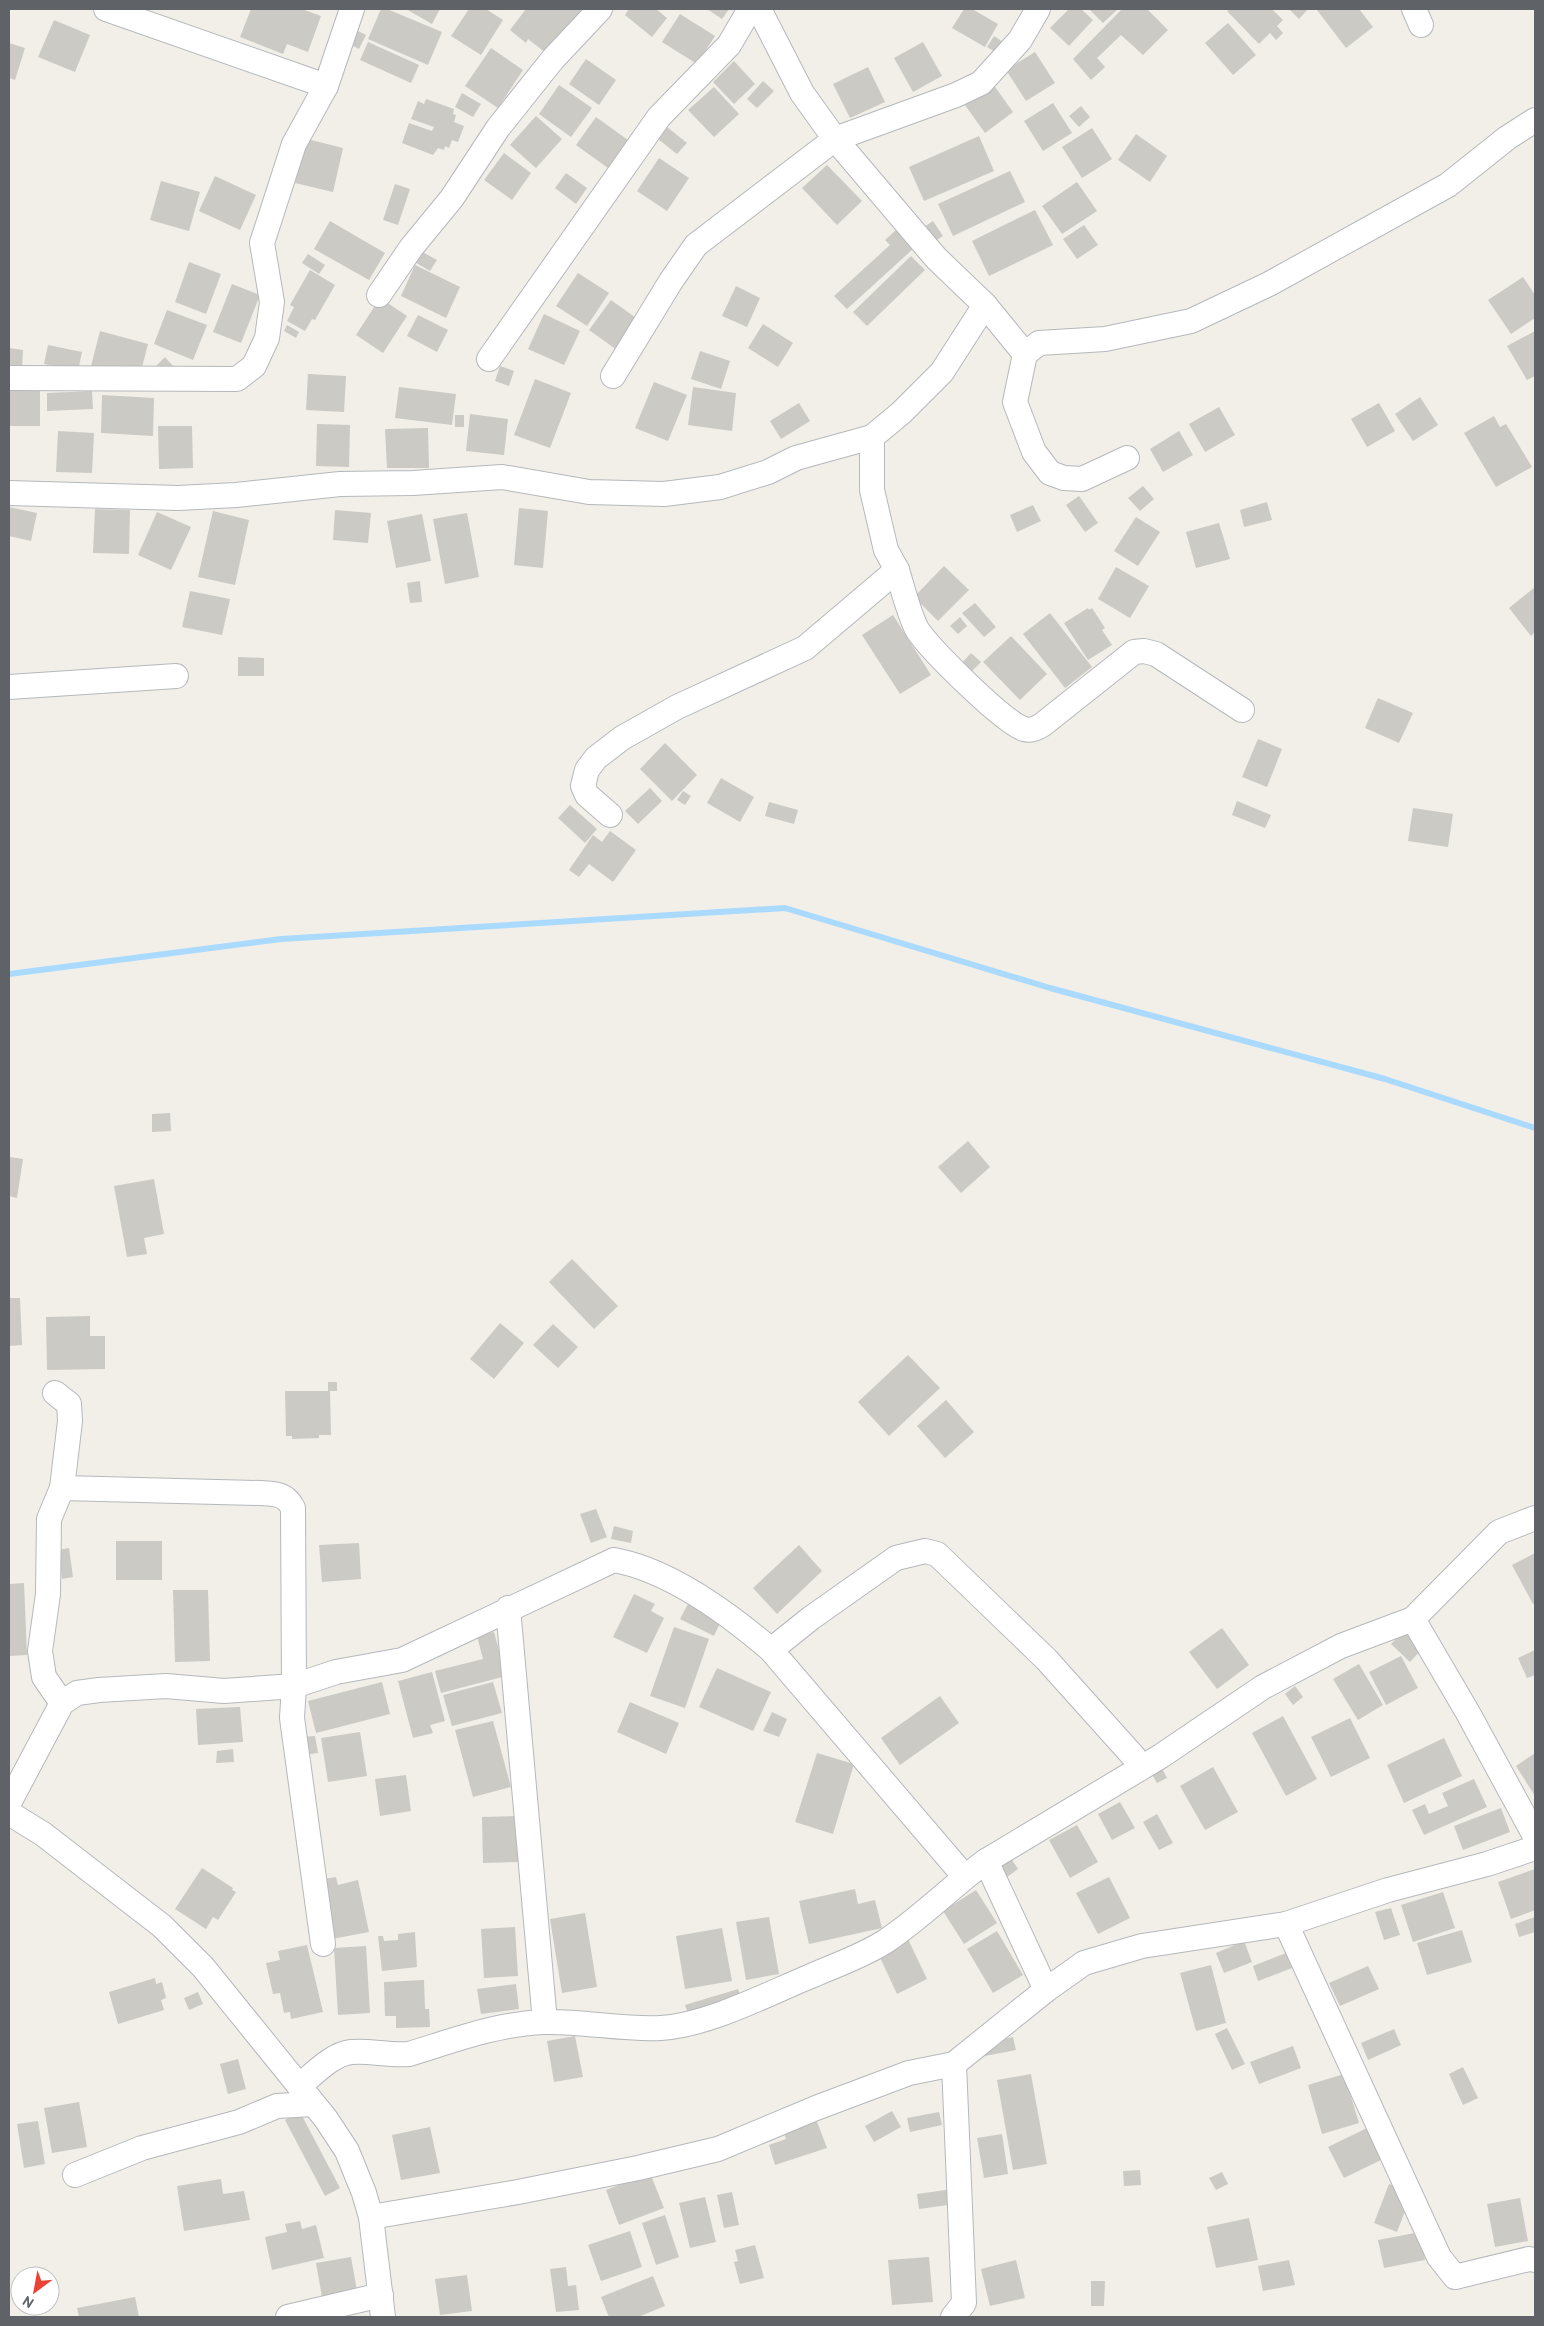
<svg xmlns="http://www.w3.org/2000/svg" width="1544" height="2326" font-family="Overpass,sans-serif">
	<style>
		.lines { fill: none; stroke-linecap: round; stroke-linejoin: round }
		.stream { stroke: #aadaff; stroke-width: 6 }
		.building { fill: #cccac5 }
		.street-casing { stroke: #b5b8bc; stroke-width: 26 }
		.street { stroke: #fff; stroke-width: 24 }
	</style>
	<rect width="100%" height="100%" fill="#f1efe8"/>
	<g class="lines">
		<!-- stream -->
		<polyline class="stream" points="9,974 281,939 785,908 1050,988 1385,1079 1535,1128"/>
	</g>
	<!-- building -->
	<g class="building">
		<polygon points="251,9 302,9 321,16 308,52 287,44 283,54 240,37"/>
		<polygon points="381,9 387,9 442,32 428,65 368,39"/>
		<polygon points="406,9 440,9 432,24"/>
		<polygon points="469,9 486,9 503,20 481,55 451,36"/>
		<polygon points="526,9 586,9 546,53 528,39 526,43 510,30"/>
		<polygon points="629,9 656,9 667,18 652,37 625,15"/>
		<polygon points="707,9 729,9 722,19"/>
		<polygon points="964,9 972,9 998,24 985,47 952,28"/>
		<polygon points="1069,9 1081,9 1093,20 1069,46 1050,28"/>
		<polygon points="1089,9 1118,9 1103,23"/>
		<polygon points="1122,9 1147,9 1168,30 1143,55 1121,35 1097,58 1105,67 1091,80 1073,59"/>
		<polygon points="1230,9 1272,9 1283,20 1277,26 1283,33 1276,40 1270,33 1259,44 1227,11"/>
		<polygon points="1289,9 1308,9 1299,19"/>
		<polygon points="1359,9 1373,27 1346,48 1317,10"/>
		<polygon points="680,14 715,36 697,64 662,42"/>
		<polygon points="54,20 90,35 75,72 38,57"/>
		<polygon points="1228,23 1256,55 1233,75 1205,43"/>
		<polygon points="350,27 366,35 359,49 344,41"/>
		<polygon points="994,36 1003,42 997,53 987,47"/>
		<polygon points="368,42 419,65 411,83 360,60"/>
		<polygon points="923,42 942,76 913,92 894,58"/>
		<polygon points="9,43 25,48 15,80 9,78"/>
		<polygon points="491,48 523,70 498,108 465,86"/>
		<polygon points="1035,52 1055,83 1026,101 1006,70"/>
		<polygon points="586,59 616,80 599,105 569,84"/>
		<polygon points="734,61 755,84 734,104 713,82"/>
		<polygon points="868,67 885,102 850,118 833,84"/>
		<polygon points="763,81 774,91 757,108 747,99"/>
		<polygon points="993,84 1013,112 985,133 965,105"/>
		<polygon points="559,85 592,108 571,137 539,114"/>
		<polygon points="714,87 739,114 714,137 688,110"/>
		<polygon points="462,93 481,104 473,117 455,107"/>
		<polygon points="426,99 454,109 453,114 456,115 454,122 464,126 458,142 452,140 449,148 445,146 444,150 438,148 433,155 402,143 409,123 432,131 434,127 411,119 418,101 424,104"/>
		<polygon points="1053,103 1072,133 1043,151 1024,121"/>
		<polygon points="1081,106 1090,117 1079,127 1069,116"/>
		<polygon points="536,116 562,139 536,168 510,145"/>
		<polygon points="596,117 628,140 608,168 576,145"/>
		<polygon points="667,127 687,143 677,154 658,139"/>
		<polygon points="1092,128 1112,159 1082,178 1062,147"/>
		<polygon points="1136,134 1167,156 1150,182 1118,160"/>
		<polygon points="979,136 994,171 924,201 909,167"/>
		<polygon points="307,139 343,148 333,192 295,183"/>
		<polygon points="504,153 531,173 512,200 484,180"/>
		<polygon points="659,158 689,178 667,211 637,191"/>
		<polygon points="827,165 862,201 837,225 802,188"/>
		<polygon points="1010,171 1025,202 953,236 938,204"/>
		<polygon points="566,173 587,188 576,204 555,188"/>
		<polygon points="215,176 256,195 240,230 199,211"/>
		<polygon points="161,181 200,192 189,231 150,220"/>
		<polygon points="1077,182 1097,211 1062,234 1042,206"/>
		<polygon points="395,184 410,189 398,225 383,220"/>
		<polygon points="1035,210 1053,245 989,276 972,241"/>
		<polygon points="330,221 385,253 369,280 314,249"/>
		<polygon points="933,221 943,236 930,244 921,229"/>
		<polygon points="1084,225 1098,245 1077,259 1063,239"/>
		<polygon points="896,230 913,249 847,309 834,296 890,245 885,240"/>
		<polygon points="419,250 437,260 430,271 413,261"/>
		<polygon points="308,254 325,265 319,274 302,263"/>
		<polygon points="911,256 925,270 867,326 853,312"/>
		<polygon points="189,262 221,274 206,314 175,302"/>
		<polygon points="415,265 460,287 446,318 401,296"/>
		<polygon points="310,270 335,285 315,320 312,319 305,331 287,321 294,307 290,305"/>
		<polygon points="578,273 609,293 587,326 556,306"/>
		<polygon points="1523,277 1535,295 1535,318 1511,334 1488,300"/>
		<polygon points="232,284 260,295 241,343 213,332"/>
		<polygon points="736,286 760,298 747,327 722,316"/>
		<polygon points="380,298 407,316 383,353 356,335"/>
		<polygon points="611,300 639,320 617,350 589,330"/>
		<polygon points="167,310 207,325 193,360 154,344"/>
		<polygon points="544,314 580,331 564,365 528,349"/>
		<polygon points="418,315 448,330 437,352 407,336"/>
		<polygon points="763,324 793,343 778,367 748,348"/>
		<polygon points="287,325 299,332 296,338 284,331"/>
		<polygon points="100,331 148,344 139,379 91,366"/>
		<polygon points="1535,331 1535,376 1527,380 1507,346"/>
		<polygon points="48,345 82,352 78,371 44,364"/>
		<polygon points="9,348 23,350 22,368 9,367"/>
		<polygon points="700,351 730,361 721,389 691,379"/>
		<polygon points="165,357 174,367 165,375 156,366"/>
		<polygon points="500,366 514,371 509,386 495,381"/>
		<polygon points="308,374 346,376 344,412 306,410"/>
		<polygon points="535,379 571,393 550,448 514,435"/>
		<polygon points="654,382 687,395 668,441 635,428"/>
		<polygon points="399,387 456,394 452,425 395,418"/>
		<polygon points="693,387 736,393 732,431 688,425"/>
		<rect x="9" y="389" width="31" height="37"/>
		<polygon points="92,391 93,409 47,411 47,393"/>
		<polygon points="102,395 154,398 153,436 101,433"/>
		<polygon points="1420,397 1438,425 1413,441 1395,414"/>
		<polygon points="799,403 810,421 781,439 770,421"/>
		<polygon points="1379,403 1395,431 1367,447 1351,419"/>
		<polygon points="1219,407 1235,435 1205,452 1189,424"/>
		<polygon points="470,414 508,419 504,455 466,451"/>
		<rect x="455" y="415" width="9" height="12"/>
		<polygon points="1494,416 1500,427 1506,424 1532,467 1496,487 1464,433"/>
		<polygon points="317,424 350,425 349,467 316,466"/>
		<polygon points="158,426 192,426 193,468 159,469"/>
		<polygon points="428,428 429,468 387,468 385,429"/>
		<polygon points="58,431 94,433 92,473 56,472"/>
		<polygon points="1179,431 1193,455 1163,472 1150,449"/>
		<polygon points="1143,486 1154,499 1140,511 1128,498"/>
		<polygon points="1079,496 1098,523 1085,532 1066,505"/>
		<polygon points="1267,502 1272,520 1244,527 1240,510"/>
		<polygon points="1033,505 1041,521 1017,532 1010,515"/>
		<polygon points="9,507 37,513 31,541 9,536"/>
		<polygon points="519,508 548,511 543,568 514,565"/>
		<polygon points="95,509 130,510 129,554 93,553"/>
		<polygon points="335,510 371,513 368,543 333,540"/>
		<polygon points="213,511 249,520 235,585 198,577"/>
		<polygon points="157,512 191,527 171,570 138,555"/>
		<polygon points="467,513 479,577 445,584 433,519"/>
		<polygon points="422,514 431,561 396,568 387,521"/>
		<polygon points="1136,517 1160,532 1138,566 1114,551"/>
		<polygon points="1219,523 1230,559 1196,568 1186,532"/>
		<polygon points="944,566 969,590 938,621 914,597"/>
		<polygon points="1116,567 1149,586 1130,618 1098,599"/>
		<polygon points="420,581 422,602 410,603 407,583"/>
		<polygon points="1535,587 1535,632 1531,636 1509,608"/>
		<polygon points="190,591 230,599 222,635 182,627"/>
		<polygon points="975,603 996,627 984,637 962,613"/>
		<polygon points="1088,608 1089,610 1092,608 1105,628 1102,630 1112,645 1088,660 1064,623"/>
		<polygon points="1050,613 1092,667 1065,688 1023,634"/>
		<polygon points="893,615 931,675 900,694 862,635"/>
		<polygon points="960,617 967,626 958,634 950,626"/>
		<polygon points="1011,636 1047,674 1020,700 983,662"/>
		<polygon points="971,653 981,662 967,676 958,667"/>
		<polygon points="238,657 264,658 264,676 238,676"/>
		<polygon points="1378,698 1413,713 1399,743 1365,728"/>
		<polygon points="1258,739 1282,749 1267,787 1242,777"/>
		<polygon points="665,743 697,775 672,801 640,769"/>
		<polygon points="721,778 754,797 740,822 707,803"/>
		<polygon points="650,788 662,801 638,824 625,811"/>
		<polygon points="683,791 691,796 685,805 677,800"/>
		<polygon points="1237,801 1271,815 1265,828 1232,815"/>
		<polygon points="769,802 798,810 794,824 765,816"/>
		<polygon points="570,805 597,829 585,843 558,818"/>
		<polygon points="1413,808 1453,814 1448,847 1408,841"/>
		<polygon points="610,831 636,850 613,882 589,864 579,877 569,870 593,835 602,842"/>
		<polygon points="170,1113 171,1131 152,1132 152,1114"/>
		<polygon points="968,1141 990,1167 961,1193 938,1167"/>
		<polygon points="9,1157 23,1159 17,1198 9,1196"/>
		<polygon points="154,1179 164,1234 144,1238 147,1254 127,1257 114,1186"/>
		<polygon points="572,1259 618,1306 594,1329 549,1282"/>
		<polygon points="9,1298 20,1298 22,1345 9,1346"/>
		<polygon points="90,1316 90,1336 105,1336 105,1369 47,1370 46,1317"/>
		<polygon points="500,1323 524,1343 494,1379 470,1359"/>
		<polygon points="553,1324 578,1347 558,1368 533,1345"/>
		<polygon points="908,1355 940,1388 889,1436 858,1402"/>
		<polygon points="328,1382 337,1382 337,1391 330,1391 331,1435 319,1435 319,1438 292,1439 292,1436 286,1436 285,1391 328,1391"/>
		<polygon points="946,1400 974,1432 945,1458 917,1426"/>
		<polygon points="596,1509 607,1537 591,1543 580,1514"/>
		<polygon points="614,1526 633,1531 631,1543 611,1539"/>
		<rect x="116" y="1541" width="46" height="39"/>
		<polygon points="359,1543 361,1579 322,1582 319,1545"/>
		<polygon points="799,1545 822,1571 777,1614 753,1588"/>
		<polygon points="69,1548 73,1577 62,1579 58,1550"/>
		<polygon points="1535,1553 1535,1603 1533,1604 1512,1565"/>
		<polygon points="24,1583 27,1655 9,1656 9,1584"/>
		<polygon points="173,1590 208,1590 210,1661 175,1662"/>
		<polygon points="634,1594 655,1604 651,1611 664,1618 647,1653 613,1637"/>
		<polygon points="688,1604 721,1621 714,1636 680,1619"/>
		<polygon points="674,1627 709,1639 685,1708 650,1696"/>
		<polygon points="1222,1628 1249,1665 1217,1689 1189,1652"/>
		<polygon points="1404,1631 1423,1648 1410,1662 1391,1644"/>
		<polygon points="494,1632 506,1676 441,1693 435,1671 483,1659 477,1636"/>
		<polygon points="1535,1650 1535,1675 1527,1678 1518,1658"/>
		<polygon points="1401,1656 1418,1688 1386,1705 1369,1672"/>
		<polygon points="1359,1664 1383,1705 1358,1720 1333,1679"/>
		<polygon points="717,1668 771,1692 753,1731 699,1707"/>
		<polygon points="432,1672 445,1721 430,1725 433,1733 413,1738 398,1681"/>
		<polygon points="382,1682 390,1714 316,1733 308,1701"/>
		<polygon points="493,1682 502,1713 452,1726 443,1695"/>
		<polygon points="1295,1686 1303,1697 1293,1705 1285,1694"/>
		<polygon points="940,1696 959,1723 900,1765 881,1738"/>
		<polygon points="630,1702 679,1723 666,1754 617,1732"/>
		<polygon points="240,1707 243,1742 198,1745 196,1709"/>
		<polygon points="772,1712 787,1719 779,1737 763,1731"/>
		<polygon points="1283,1716 1317,1779 1286,1796 1252,1733"/>
		<polygon points="1350,1718 1370,1758 1331,1777 1311,1737"/>
		<polygon points="493,1721 511,1787 473,1797 455,1730"/>
		<polygon points="360,1732 367,1776 328,1782 321,1738"/>
		<polygon points="315,1736 318,1753 302,1755 300,1737"/>
		<polygon points="1444,1738 1462,1776 1404,1803 1387,1765"/>
		<polygon points="233,1749 234,1762 216,1763 217,1751"/>
		<polygon points="817,1753 854,1764 833,1834 795,1822"/>
		<polygon points="1535,1753 1535,1796 1516,1766"/>
		<polygon points="1160,1765 1167,1778 1157,1783 1150,1771"/>
		<polygon points="1213,1767 1238,1812 1205,1830 1180,1786"/>
		<polygon points="406,1775 411,1811 380,1816 375,1779"/>
		<polygon points="1474,1779 1487,1807 1424,1835 1412,1810 1425,1804 1429,1814 1448,1806 1442,1793"/>
		<polygon points="1120,1802 1135,1828 1112,1840 1098,1814"/>
		<polygon points="1501,1808 1510,1832 1463,1850 1454,1826"/>
		<polygon points="1157,1814 1173,1843 1159,1850 1143,1822"/>
		<polygon points="517,1816 518,1862 483,1863 482,1817"/>
		<polygon points="1077,1825 1098,1862 1070,1878 1049,1840"/>
		<polygon points="1010,1857 1018,1869 1007,1877 999,1865"/>
		<polygon points="202,1868 233,1888 232,1890 236,1892 218,1920 213,1917 206,1929 175,1909"/>
		<polygon points="1535,1869 1535,1910 1511,1919 1498,1882"/>
		<polygon points="336,1877 338,1885 358,1880 369,1932 332,1939 318,1880"/>
		<polygon points="1109,1877 1130,1918 1098,1934 1076,1893"/>
		<polygon points="855,1889 858,1904 875,1900 882,1928 809,1944 799,1901"/>
		<polygon points="976,1890 997,1923 964,1944 943,1911"/>
		<polygon points="1443,1892 1455,1928 1413,1942 1401,1905"/>
		<polygon points="1391,1908 1400,1935 1384,1940 1375,1912"/>
		<polygon points="585,1913 597,1987 562,1993 550,1919"/>
		<polygon points="769,1917 779,1974 746,1980 736,1922"/>
		<polygon points="1535,1917 1535,1932 1519,1937 1515,1924"/>
		<polygon points="515,1927 518,1976 484,1978 481,1929"/>
		<polygon points="722,1928 732,1981 685,1989 676,1936"/>
		<polygon points="1462,1930 1472,1962 1427,1975 1417,1943"/>
		<polygon points="997,1931 1023,1975 993,1993 967,1949"/>
		<polygon points="415,1932 417,1967 382,1971 378,1936 383,1936 384,1941 398,1940 398,1934"/>
		<polygon points="907,1937 927,1979 897,1994 877,1951"/>
		<polygon points="1244,1941 1252,1962 1224,1973 1216,1953"/>
		<polygon points="307,1945 323,2012 291,2019 290,2012 284,2013 280,1993 273,1994 266,1963 280,1960 278,1951"/>
		<polygon points="366,1946 370,2013 338,2015 334,1948"/>
		<polygon points="1286,1953 1292,1968 1258,1981 1253,1966"/>
		<polygon points="1211,1965 1226,2023 1196,2031 1180,1973"/>
		<polygon points="1368,1966 1379,1989 1340,2006 1329,1983"/>
		<polygon points="155,1978 156,1984 162,1982 166,1998 161,2000 164,2010 118,2024 109,1992"/>
		<polygon points="424,1980 425,2009 429,2009 430,2027 396,2028 396,2016 385,2016 384,1982"/>
		<polygon points="516,1984 519,2009 481,2014 477,1989"/>
		<polygon points="738,1989 742,2001 689,2017 685,2005"/>
		<polygon points="198,1992 203,2004 189,2010 184,1998"/>
		<polygon points="1227,2028 1245,2064 1232,2070 1215,2034"/>
		<polygon points="1394,2029 1401,2045 1368,2060 1361,2043"/>
		<polygon points="575,2036 583,2077 554,2082 547,2041"/>
		<polygon points="1013,2037 1016,2050 985,2056 982,2043"/>
		<polygon points="1293,2046 1301,2068 1259,2084 1250,2062"/>
		<polygon points="238,2059 246,2089 228,2094 220,2064"/>
		<polygon points="1463,2067 1478,2098 1463,2105 1449,2074"/>
		<polygon points="1031,2074 1047,2164 1013,2170 997,2080"/>
		<polygon points="1344,2074 1359,2123 1322,2134 1308,2085"/>
		<polygon points="79,2102 87,2147 52,2153 44,2108"/>
		<polygon points="892,2111 901,2127 874,2142 865,2126"/>
		<polygon points="300,2112 340,2188 325,2196 285,2120"/>
		<polygon points="939,2112 942,2125 910,2132 907,2118"/>
		<polygon points="816,2119 827,2148 775,2165 769,2145 786,2139 783,2131"/>
		<polygon points="38,2121 45,2164 24,2168 17,2124"/>
		<polygon points="430,2127 440,2173 401,2180 392,2135"/>
		<polygon points="1367,2128 1383,2159 1344,2178 1328,2147"/>
		<polygon points="1002,2134 1008,2174 984,2178 977,2138"/>
		<polygon points="1140,2170 1141,2185 1124,2186 1123,2171"/>
		<polygon points="1222,2172 1228,2184 1216,2190 1209,2178"/>
		<polygon points="650,2173 664,2208 619,2225 606,2190"/>
		<polygon points="221,2179 223,2194 244,2191 250,2220 184,2231 177,2186"/>
		<polygon points="1389,2184 1412,2193 1397,2232 1374,2223"/>
		<polygon points="953,2189 955,2204 919,2209 917,2194"/>
		<polygon points="732,2192 739,2225 724,2228 717,2195"/>
		<polygon points="705,2197 716,2242 690,2248 679,2203"/>
		<polygon points="1520,2198 1528,2241 1495,2247 1487,2204"/>
		<polygon points="665,2215 679,2257 656,2265 642,2223"/>
		<polygon points="1249,2218 1258,2260 1216,2268 1207,2227"/>
		<polygon points="300,2221 302,2229 316,2225 324,2258 272,2270 265,2237 287,2232 285,2224"/>
		<polygon points="630,2231 642,2267 601,2281 588,2245"/>
		<polygon points="1420,2232 1425,2260 1384,2268 1378,2240"/>
		<polygon points="755,2245 764,2278 740,2284 734,2262 738,2261 735,2250"/>
		<polygon points="351,2257 357,2291 322,2297 316,2263"/>
		<polygon points="929,2257 933,2302 892,2305 888,2260"/>
		<polygon points="1016,2260 1025,2298 990,2306 981,2269"/>
		<polygon points="1289,2260 1295,2285 1263,2291 1258,2266"/>
		<polygon points="566,2267 568,2286 576,2285 579,2310 556,2312 550,2269"/>
		<polygon points="467,2275 472,2311 440,2315 435,2279"/>
		<polygon points="653,2276 665,2306 638,2317 609,2317 601,2297"/>
		<polygon points="1091,2281 1105,2281 1104,2306 1091,2306"/>
		<polygon points="135,2297 139,2317 79,2317 77,2308"/>
	</g>
	<g class="lines">
		<defs>
			<g id="street">
				<polyline points="106,9 326,86"/>
				<polyline points="759,9 802,93 835,139 936,258 985,305 1025,354 1039,343 1105,339 1191,321 1269,284 1448,185 1507,138 1535,120"/>
				<polyline points="1414,9 1421,25"/>
				<polyline points="379,295 411,248 452,198 498,128 553,59 600,9"/>
				<polyline points="1025,354 1015,402 1034,452 1050,473 1064,478 1082,479 1127,458"/>
				<polyline points="489,359 659,117 729,45 750,9"/>
				<polyline points="613,376 671,281 696,245 835,139 956,95 981,83 1020,40 1038,9"/>
				<polyline points="9,378 237,379 254,366 267,338 272,302 262,243 294,144 326,86 352,9"/>
				<polyline points="9,493 178,498 236,495 340,484 413,483 502,477 589,492 664,494 720,487 768,472 796,458 872,437 901,413 942,372 985,305"/>
				<path d="M897,570C902,586 910,618 918,631C932,651 1003,722 1024,729C1031,731 1036,729 1042,725L1134,652L1144,651L1156,654L1242,710"/>
				<polyline points="9,687 176,676"/>
				<polyline points="610,815 587,795 583,786 587,770 596,758 622,738 677,707 805,648 897,570 886,550 872,490 872,437"/>
				<polyline points="55,1393 69,1404 70,1421 62,1488 49,1519 48,1594 40,1651 44,1677 62,1703"/>
				<path d="M62,1488L260,1493C275,1494 285,1493 293,1508L294,1686L292,1718L323,1944"/>
				<polyline points="508,1608 545,2022"/>
				<polyline points="1413,1619 1468,1713 1535,1836"/>
				<polyline points="771,1650 965,1877"/>
				<path d="M9,1803L62,1703L77,1693L99,1690L166,1686L224,1691L294,1686L336,1672L402,1660L614,1560C669,1570 729,1614 771,1650L811,1618L896,1558L925,1551L937,1554L1046,1659L1134,1757L1139,1769"/>
				<polyline points="9,1813 43,1834 162,1926 203,1967 326,2119 347,2151 364,2193 371,2217 383,2317"/>
				<polyline points="986,1861 1046,1990"/>
				<polyline points="1286,1924 1439,2257 1455,2277 1529,2259 1535,2260"/>
				<path d="M299,2086C313,2075 332,2054 351,2052C370,2050 389,2056 409,2054C455,2040 496,2024 544,2022C583,2021 623,2030 661,2028C709,2025 767,1994 811,1976C836,1965 863,1956 886,1941C922,1917 952,1886 986,1861L1161,1756L1263,1687L1341,1646L1413,1619L1499,1532L1535,1518"/>
				<polyline points="75,2175 142,2148 239,2122 277,2106 313,2104"/>
				<polyline points="371,2217 518,2192 638,2168 718,2149 816,2108 909,2073 954,2064 1046,1990 1084,1963 1142,1946 1286,1924 1388,1890 1487,1864 1535,1848"/>
				<polyline points="288,2317 381,2295"/>
				<polyline points="953,2317 964,2303 954,2064"/>
			</g>
		</defs>
		<!-- street casing -->
		<use href="#street" class="street-casing"/>
		<!-- street -->
		<use href="#street" class="street"/>
	</g>
	<!-- border -->
	<rect width="1544" height="2326" fill="none" stroke="#5f6368" stroke-width="20"/>
	<!-- north arrow -->
	<g transform="translate(35 2291) rotate(212)"><circle r="24" fill="#ffffff" stroke="#bfc1c3"/>
	<path d="M0-4L9 19L0 12L-9 19Z" fill="#ea4335"/>
	<text y="-8" font-size="14" font-weight="bold" text-anchor="middle" fill="#5f6368">N</text>
	</g>
</svg>
